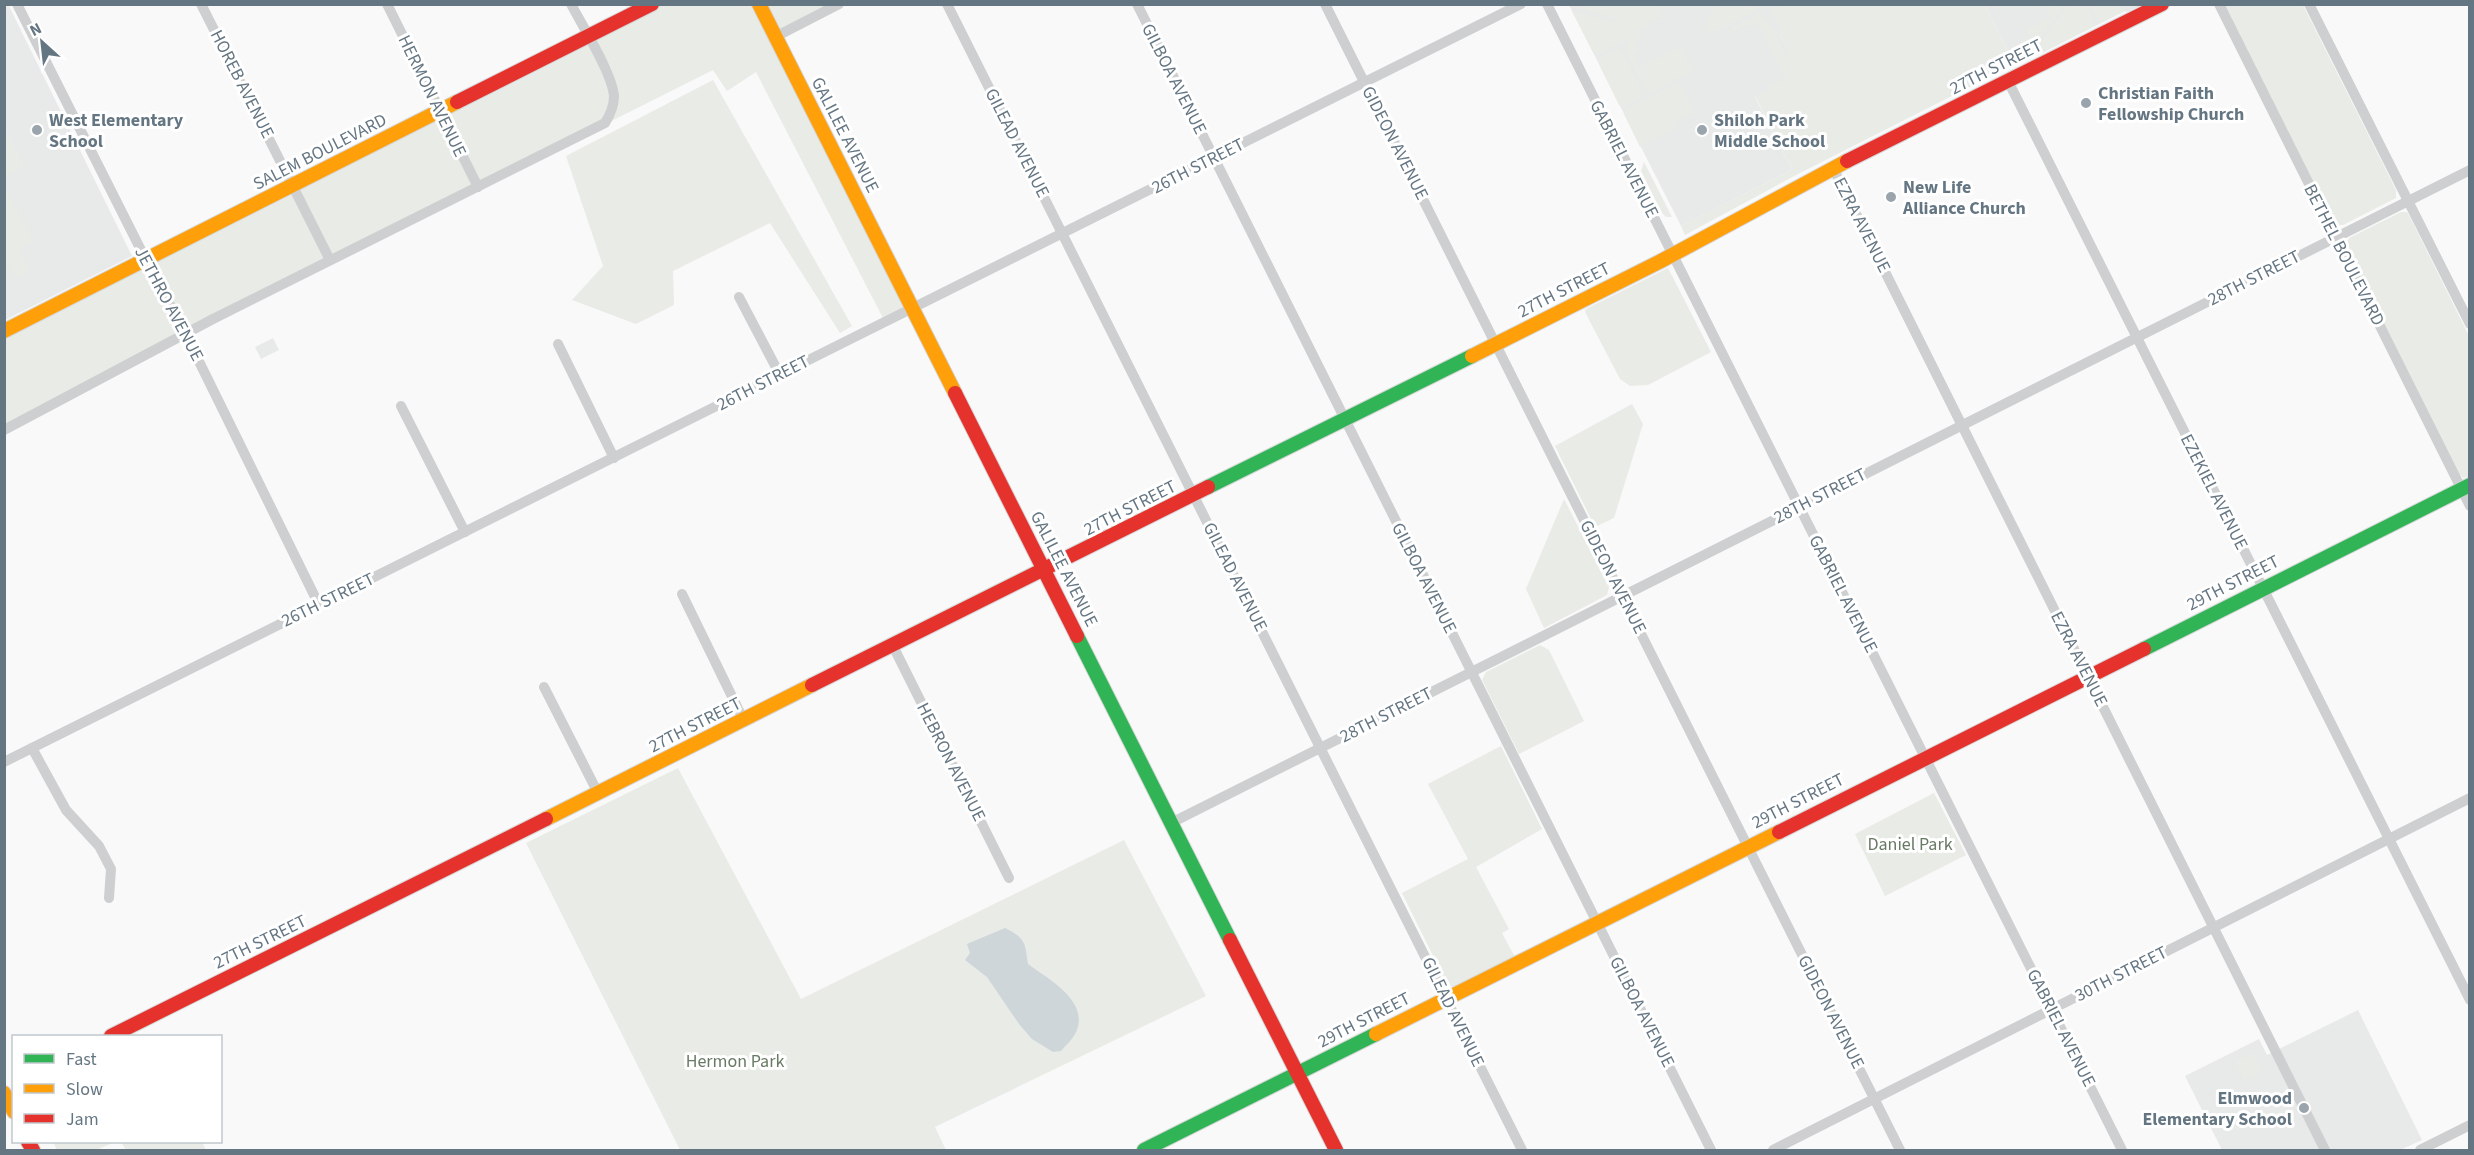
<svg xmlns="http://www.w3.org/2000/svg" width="2474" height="1155" font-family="'Source Sans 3',sans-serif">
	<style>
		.built { fill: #e8e9e9 }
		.green { fill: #e8ebe6 }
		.water { fill: #ced6d9 }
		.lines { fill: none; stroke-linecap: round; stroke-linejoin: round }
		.fast-casing { stroke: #d5d6d7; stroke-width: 16 }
		.slow-casing { stroke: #d5d6d7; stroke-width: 16 }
		.jam-casing { stroke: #d5d6d7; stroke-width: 16 }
		.street { stroke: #cecfd0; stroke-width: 10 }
		.fast { stroke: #30b455; stroke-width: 14 }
		.slow { stroke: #ff9f0a; stroke-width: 14 }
		.jam { stroke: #e5322d; stroke-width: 14 }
		.poi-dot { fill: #99a4ac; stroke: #fff; stroke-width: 2 }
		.labels { text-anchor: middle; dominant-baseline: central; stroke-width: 6; stroke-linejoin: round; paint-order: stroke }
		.street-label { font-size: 18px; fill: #657683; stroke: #fff }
		.poi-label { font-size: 18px; font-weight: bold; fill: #657683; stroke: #fff; text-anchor: start }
		.park-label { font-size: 18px; fill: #687a64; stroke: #fff }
	</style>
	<rect width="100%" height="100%" fill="#f9f9f9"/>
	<!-- built -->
	<g class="built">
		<polygon points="8,4 132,256 5,320 4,5"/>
		<polygon points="1569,5 1800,5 1807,19 1780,34 1796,73 1755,97 1792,170 1681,226"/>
		<polygon points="1985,5 2142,5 2127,12 2125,11 2026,61 2022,54 2012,59"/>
		<polygon points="273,338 279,350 261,359 255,347"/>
		<polygon points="2358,1010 2422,1140 2400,1150 2222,1150 2185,1076 2259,1039 2267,1055"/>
	</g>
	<!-- green -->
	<g class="green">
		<polygon points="652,5 839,5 775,36 912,309 885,322 756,72 727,91 713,70 186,335 5,430 5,331"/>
		<polygon points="1569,5 1666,5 1658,13 1662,17 1638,30 1641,38 1635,42 1639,50 1632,54 1639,67 1680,47 1692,71 1651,92 1644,88 1624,47 1628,45 1625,40 1598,54 1593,52 1572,11 1615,22 1614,18"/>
		<polygon points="1715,5 1752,5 1758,10 1708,35 1705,29"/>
		<polygon points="1781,5 1985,5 2012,59 2022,54 2026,61 2009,67 1798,174 1685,235 1681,226 1792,170 1755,96 1785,78 1758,23 1731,32 1729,29 1760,13 1774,29 1786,57 1788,56 1780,33 1783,32 1771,10"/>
		<polygon points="2043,5 2065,5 2034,46 2026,29 2050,18"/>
		<polygon points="2068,5 2085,5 2096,25 2038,54 2035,49"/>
		<polygon points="2090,5 2123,5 2126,10 2100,23"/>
		<polygon points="2224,5 2303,5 2396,190 2396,198 2343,225 2337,225 2332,220"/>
		<polygon points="1620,47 1642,89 1640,98 1624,106 1619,105 1598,62 1600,57"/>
		<polygon points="713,80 852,326 840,333 770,223 673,271 674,305 636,324 572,300 603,266 566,156"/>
		<polygon points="1679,83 1694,113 1678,121 1677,128 1640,147 1624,114 1626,109"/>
		<polygon points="5,128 24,167 5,177 4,177"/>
		<polygon points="1644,162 1672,217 1666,217 1662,213 1641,171"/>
		<polygon points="4,185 34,242 19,250 29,270 15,277 5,260"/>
		<polygon points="2401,212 2407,212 2410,217 2469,336 2469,477 2463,478 2459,473 2346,247 2349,238"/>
		<polygon points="1668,268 1711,352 1648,385 1630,386 1620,379 1585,312 1586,309"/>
		<polygon points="1632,404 1643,424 1614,518 1595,527 1555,446"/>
		<polygon points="1564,499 1609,587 1607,595 1544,628 1526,589"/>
		<polygon points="1540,645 1549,650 1584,721 1519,754 1482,680 1486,672"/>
		<polygon points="1501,746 1542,829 1476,867 1509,929 1502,933 1515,957 1457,987 1448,986 1402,893 1468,859 1428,784"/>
		<polygon points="678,768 801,999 1124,840 1206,996 935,1127 946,1150 680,1150 526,843"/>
		<polygon points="1934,793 1966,855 1885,896 1855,834"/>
		<polygon points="2253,1053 2263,1071 2244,1081 2235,1062"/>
		<polygon points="53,1142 114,1142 97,1150 57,1150"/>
		<polygon points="121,1142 202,1142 206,1150 126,1150"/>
	</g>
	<!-- water -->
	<path class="water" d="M1005,928C1025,938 1025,942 1028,964C1048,979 1090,1001 1076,1032C1073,1039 1066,1045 1061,1051L1053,1052L1032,1039L1019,1024L987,977L965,960L970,953L967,944Z"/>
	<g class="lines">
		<defs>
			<g id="fast">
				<polyline points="1208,487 1472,356"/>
				<polyline points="1077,636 1230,940"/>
				<polyline points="2144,649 2470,485"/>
				<polyline points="1144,1150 1376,1034"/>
			</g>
			<g id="slow">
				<polyline points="759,4 955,393"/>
				<polyline points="4,331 457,102"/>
				<polyline points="1472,356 1661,261 1847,161"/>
				<polyline points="546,819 812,685"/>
				<polyline points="1376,1034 1779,832"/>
				<polyline points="4,1093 14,1112"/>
			</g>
			<g id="jam">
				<polyline points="457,102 652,4"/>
				<polyline points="1847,161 2162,4"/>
				<polyline points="955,393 1077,636"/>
				<polyline points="812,685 1208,487"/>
				<polyline points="1779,832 2144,649"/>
				<polyline points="1230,940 1336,1150"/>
				<polyline points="111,1036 546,819"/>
				<polyline points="28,1142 33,1150"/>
			</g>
		</defs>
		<!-- fast casing -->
		<use href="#fast" class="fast-casing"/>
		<!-- slow casing -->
		<use href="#slow" class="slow-casing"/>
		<!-- jam casing -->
		<use href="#jam" class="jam-casing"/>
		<!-- street -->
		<g class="street">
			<polyline points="17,4 146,260 186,335 319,605"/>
			<polyline points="201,4 330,260"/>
			<polyline points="387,4 478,187"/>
			<polyline points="947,4 1522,1150"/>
			<polyline points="1137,4 1711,1150"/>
			<polyline points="1325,4 1900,1150"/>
			<polyline points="1547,4 2122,1150"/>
			<polyline points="2219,4 2470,506"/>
			<polyline points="2309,4 2470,324"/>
			<polyline points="775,37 839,4"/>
			<polyline points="2008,81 2470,1000"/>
			<polyline points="1833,168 2325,1150"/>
			<polyline points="739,297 780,375"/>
			<polyline points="558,344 614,458"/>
			<polyline points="401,406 465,532"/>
			<path d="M4,430L213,319L605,123C610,115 614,106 614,96C612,73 583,27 571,4"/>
			<polyline points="682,594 744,721"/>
			<polyline points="893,646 1009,878"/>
			<polyline points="544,687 598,793"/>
			<polyline points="32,748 66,810 99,846 111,869 109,898"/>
			<polyline points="4,762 1521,4"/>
			<polyline points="1171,823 2470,170"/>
			<polyline points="1773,1150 2470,798"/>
			<polyline points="2420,1150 2470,1125"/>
		</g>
		<!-- fast -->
		<use href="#fast" class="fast"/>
		<!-- slow -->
		<use href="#slow" class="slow"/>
		<!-- jam -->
		<use href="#jam" class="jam"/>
	</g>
	<!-- markers -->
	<g class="poi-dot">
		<circle cx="2086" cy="103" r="6"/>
		<circle cx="37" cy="130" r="6"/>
		<circle cx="1702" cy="130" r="6"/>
		<circle cx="1891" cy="197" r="6"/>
		<circle cx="2304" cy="1108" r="6"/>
	</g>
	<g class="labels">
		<!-- street labels -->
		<g class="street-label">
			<text transform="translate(1996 67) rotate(-27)">27TH STREET</text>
			<text transform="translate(1174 79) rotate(63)">GILBOA AVENUE</text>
			<text transform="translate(242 84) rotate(63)">HOREB AVENUE</text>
			<text transform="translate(432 96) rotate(64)">HERMON AVENUE</text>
			<text transform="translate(845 135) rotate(63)">GALILEE AVENUE</text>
			<text transform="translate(1017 143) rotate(63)">GILEAD AVENUE</text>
			<text transform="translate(1395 143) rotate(63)">GIDEON AVENUE</text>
			<text transform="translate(320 152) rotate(-27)">SALEM BOULEVARD</text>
			<text transform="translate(1624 159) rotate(63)">GABRIEL AVENUE</text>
			<text transform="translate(1198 166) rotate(-27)">26TH STREET</text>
			<text transform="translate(1862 225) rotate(63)">EZRA AVENUE</text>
			<text transform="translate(2344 255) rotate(63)">BETHEL BOULEVARD</text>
			<text transform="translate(2254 278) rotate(-27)">28TH STREET</text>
			<text transform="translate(1564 290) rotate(-27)">27TH STREET</text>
			<text transform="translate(169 304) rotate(62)">JETHRO AVENUE</text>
			<text transform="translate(763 383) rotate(-27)">26TH STREET</text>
			<text transform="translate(2214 492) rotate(63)">EZEKIEL AVENUE</text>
			<text transform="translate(1820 496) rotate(-27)">28TH STREET</text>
			<text transform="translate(1130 508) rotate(-27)">27TH STREET</text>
			<text transform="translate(1064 569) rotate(63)">GALILEE AVENUE</text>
			<text transform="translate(1235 577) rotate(63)">GILEAD AVENUE</text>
			<text transform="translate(1613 577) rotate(63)">GIDEON AVENUE</text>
			<text transform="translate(1424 578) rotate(63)">GILBOA AVENUE</text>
			<text transform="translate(2233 583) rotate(-27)">29TH STREET</text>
			<text transform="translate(1843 594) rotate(63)">GABRIEL AVENUE</text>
			<text transform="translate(328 600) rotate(-26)">26TH STREET</text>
			<text transform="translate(2079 659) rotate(63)">EZRA AVENUE</text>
			<text transform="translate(1386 715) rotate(-27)">28TH STREET</text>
			<text transform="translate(695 725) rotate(-27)">27TH STREET</text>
			<text transform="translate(951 762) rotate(63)">HEBRON AVENUE</text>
			<text transform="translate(1798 801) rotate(-27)">29TH STREET</text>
			<text transform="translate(260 942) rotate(-26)">27TH STREET</text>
			<text transform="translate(2121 974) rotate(-27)">30TH STREET</text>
			<text transform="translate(1453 1012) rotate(64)">GILEAD AVENUE</text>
			<text transform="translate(1642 1012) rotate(63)">GILBOA AVENUE</text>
			<text transform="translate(1831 1012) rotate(63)">GIDEON AVENUE</text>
			<text transform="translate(1364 1020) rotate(-27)">29TH STREET</text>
			<text transform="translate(2061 1028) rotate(63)">GABRIEL AVENUE</text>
		</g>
		<!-- poi labels -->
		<g class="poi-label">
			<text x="2098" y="93">Christian Faith<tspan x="2098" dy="21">Fellowship Church</tspan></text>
			<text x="49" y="120">West Elementary<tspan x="49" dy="21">School</tspan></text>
			<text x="1714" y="120">Shiloh Park<tspan x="1714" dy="21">Middle School</tspan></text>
			<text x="1903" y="187">New Life<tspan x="1903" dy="21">Alliance Church</tspan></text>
			<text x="2292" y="1098" text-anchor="end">Elmwood<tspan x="2292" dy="21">Elementary School</tspan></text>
		</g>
		<!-- park labels -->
		<g class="park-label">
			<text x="1910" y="844">Daniel Park</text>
			<text x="735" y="1061">Hermon Park</text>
		</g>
	</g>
	<!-- border -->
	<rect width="2474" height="1155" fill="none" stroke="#657683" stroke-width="12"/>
	<!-- legend -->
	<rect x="12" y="1035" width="210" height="108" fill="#ffffff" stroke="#c1c8cd" stroke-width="1.5"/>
	<rect x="24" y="1054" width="30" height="9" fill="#30b455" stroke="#c1c8cd" stroke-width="1.5"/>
	<text x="66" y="1065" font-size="18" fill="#657683">Fast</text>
	<rect x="24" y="1084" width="30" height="9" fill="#ff9f0a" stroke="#c1c8cd" stroke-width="1.5"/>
	<text x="66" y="1095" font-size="18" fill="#657683">Slow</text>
	<rect x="24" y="1114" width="30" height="9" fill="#e5322d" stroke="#c1c8cd" stroke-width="1.5"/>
	<text x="66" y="1125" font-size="18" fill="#657683">Jam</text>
	<!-- north arrow -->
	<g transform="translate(42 42) rotate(333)" stroke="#ffffff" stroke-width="4.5" paint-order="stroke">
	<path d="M0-4.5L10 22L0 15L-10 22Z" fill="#657683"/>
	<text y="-9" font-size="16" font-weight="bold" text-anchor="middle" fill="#657683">N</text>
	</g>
</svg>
